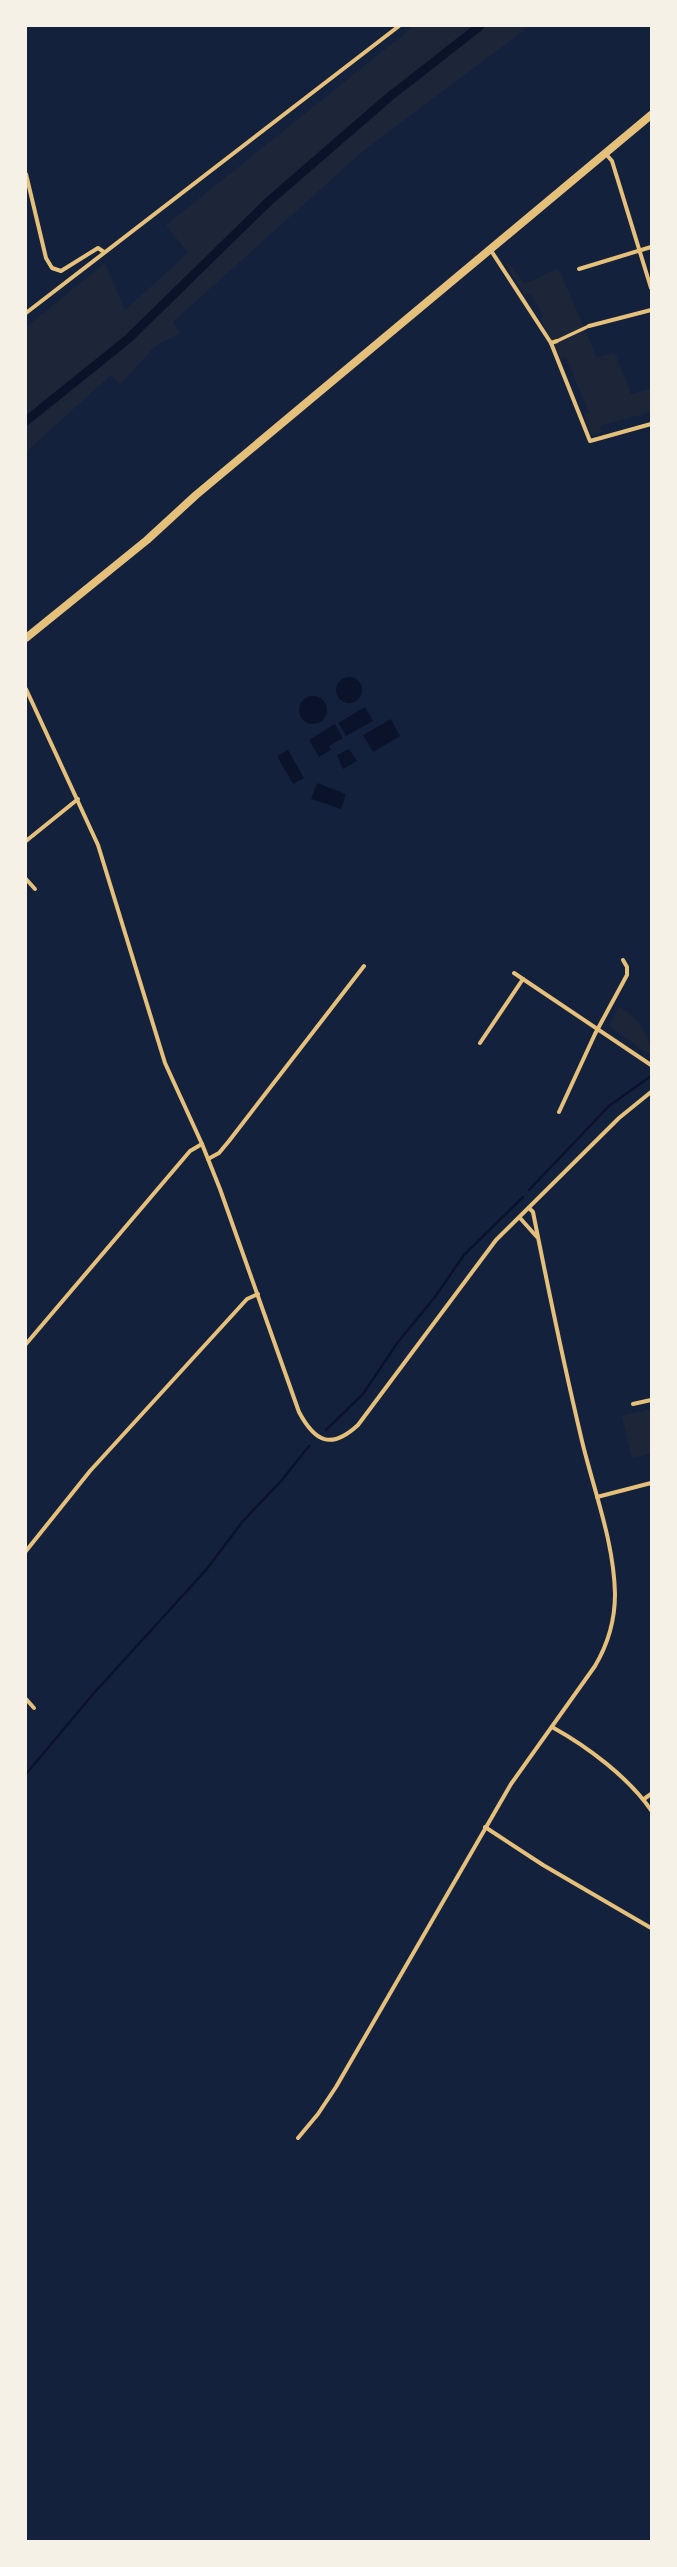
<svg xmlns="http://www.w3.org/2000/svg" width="677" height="2567" font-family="Rubik,sans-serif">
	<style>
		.green { fill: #1d2539 }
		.water { fill: #0b132b }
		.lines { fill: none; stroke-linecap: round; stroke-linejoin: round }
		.stream { stroke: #0b132b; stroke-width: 2.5 }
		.canal { stroke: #0b132b; stroke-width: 9 }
		.pedestrian { stroke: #e5c07b; stroke-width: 3.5 }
		.minor { stroke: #e5c07b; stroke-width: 4 }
		.secondary { stroke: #e5c07b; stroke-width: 8 }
	</style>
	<rect width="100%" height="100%" fill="#14213d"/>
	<!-- green -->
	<g class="green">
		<polygon points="414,26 530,26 363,151 173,322 180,333 154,347 120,385 111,375 26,452 26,327 105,263 125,310 188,253 166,225"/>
		<polygon points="509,263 525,284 558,268 597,357 615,353 631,394 651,389 651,412 600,426 602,432 592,435 584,415 589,413 566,357 561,359 540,319 544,316 530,293 525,295 506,265"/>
		<path d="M619,1007C638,1017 651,1035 651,1056L609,1026Z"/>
		<polygon points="651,1409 651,1454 632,1458 622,1416"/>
	</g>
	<!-- water -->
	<g class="water">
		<circle cx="349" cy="690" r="13"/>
		<circle cx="313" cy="710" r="14"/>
		<polygon points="365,707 373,721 346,736 338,723"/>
		<polygon points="391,719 400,736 373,752 363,735"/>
		<polygon points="335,724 343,738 329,746 331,750 319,757 309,740"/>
		<polygon points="349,749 357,761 343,769 337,755"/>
		<polygon points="288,750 304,778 293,784 277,756"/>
		<polygon points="317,783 346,794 341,809 311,799"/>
	</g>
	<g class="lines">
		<!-- stream -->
		<g class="stream">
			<polyline points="529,1190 609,1106 651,1076"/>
			<polyline points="326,1430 363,1394 398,1342 435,1297 464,1255 523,1197"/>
			<polyline points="26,1774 94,1693 206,1570 243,1521 282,1480 309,1446"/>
		</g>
		<!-- canal -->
		<polyline class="canal" points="26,421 128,339 268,202 388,98 480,26"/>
		<!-- pedestrian -->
		<polyline class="pedestrian" points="557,341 589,326"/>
		<!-- minor -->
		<g class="minor">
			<polyline points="605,153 612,161 651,288"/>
			<polyline points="26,174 46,258 52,268 61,271 98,248 104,252"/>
			<polyline points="490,249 551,343 590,441 651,424"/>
			<polyline points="579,269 651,247"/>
			<polyline points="26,313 399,26"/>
			<polyline points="589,326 651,310"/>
			<polyline points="551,343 557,341"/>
			<path d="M26,689L98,845L165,1063L202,1144L220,1189L299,1412C315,1442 331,1450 358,1425L496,1240L619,1118L651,1092"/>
			<polyline points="26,841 78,799"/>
			<polyline points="26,879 35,889"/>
			<polyline points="514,973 651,1065"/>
			<polyline points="480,1043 523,979"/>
			<polyline points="559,1112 595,1034 627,975 627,967 623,960"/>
			<polyline points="208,1159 219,1153 229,1141 364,966"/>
			<polyline points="520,1218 537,1237"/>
			<polyline points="26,1344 190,1151 202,1144"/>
			<polyline points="633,1404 651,1400"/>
			<polyline points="597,1497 651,1483"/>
			<polyline points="26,1551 90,1471 247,1299 258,1294"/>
			<polyline points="26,1699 34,1708"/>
			<path d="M552,1727C588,1747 628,1777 651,1810"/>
			<polyline points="644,1799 651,1794"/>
			<polyline points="485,1827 543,1865 651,1928"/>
			<path d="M298,2138L318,2114L336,2087L511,1784L595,1666C608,1644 615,1621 615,1594C614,1542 594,1491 582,1441C564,1365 548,1288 533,1212L529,1208"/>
		</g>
		<!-- secondary -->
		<polyline class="secondary" points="26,638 147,540 196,495 651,115"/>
	</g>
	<!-- border -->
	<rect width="677" height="2567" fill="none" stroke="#f6f1e7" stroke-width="54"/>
</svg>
